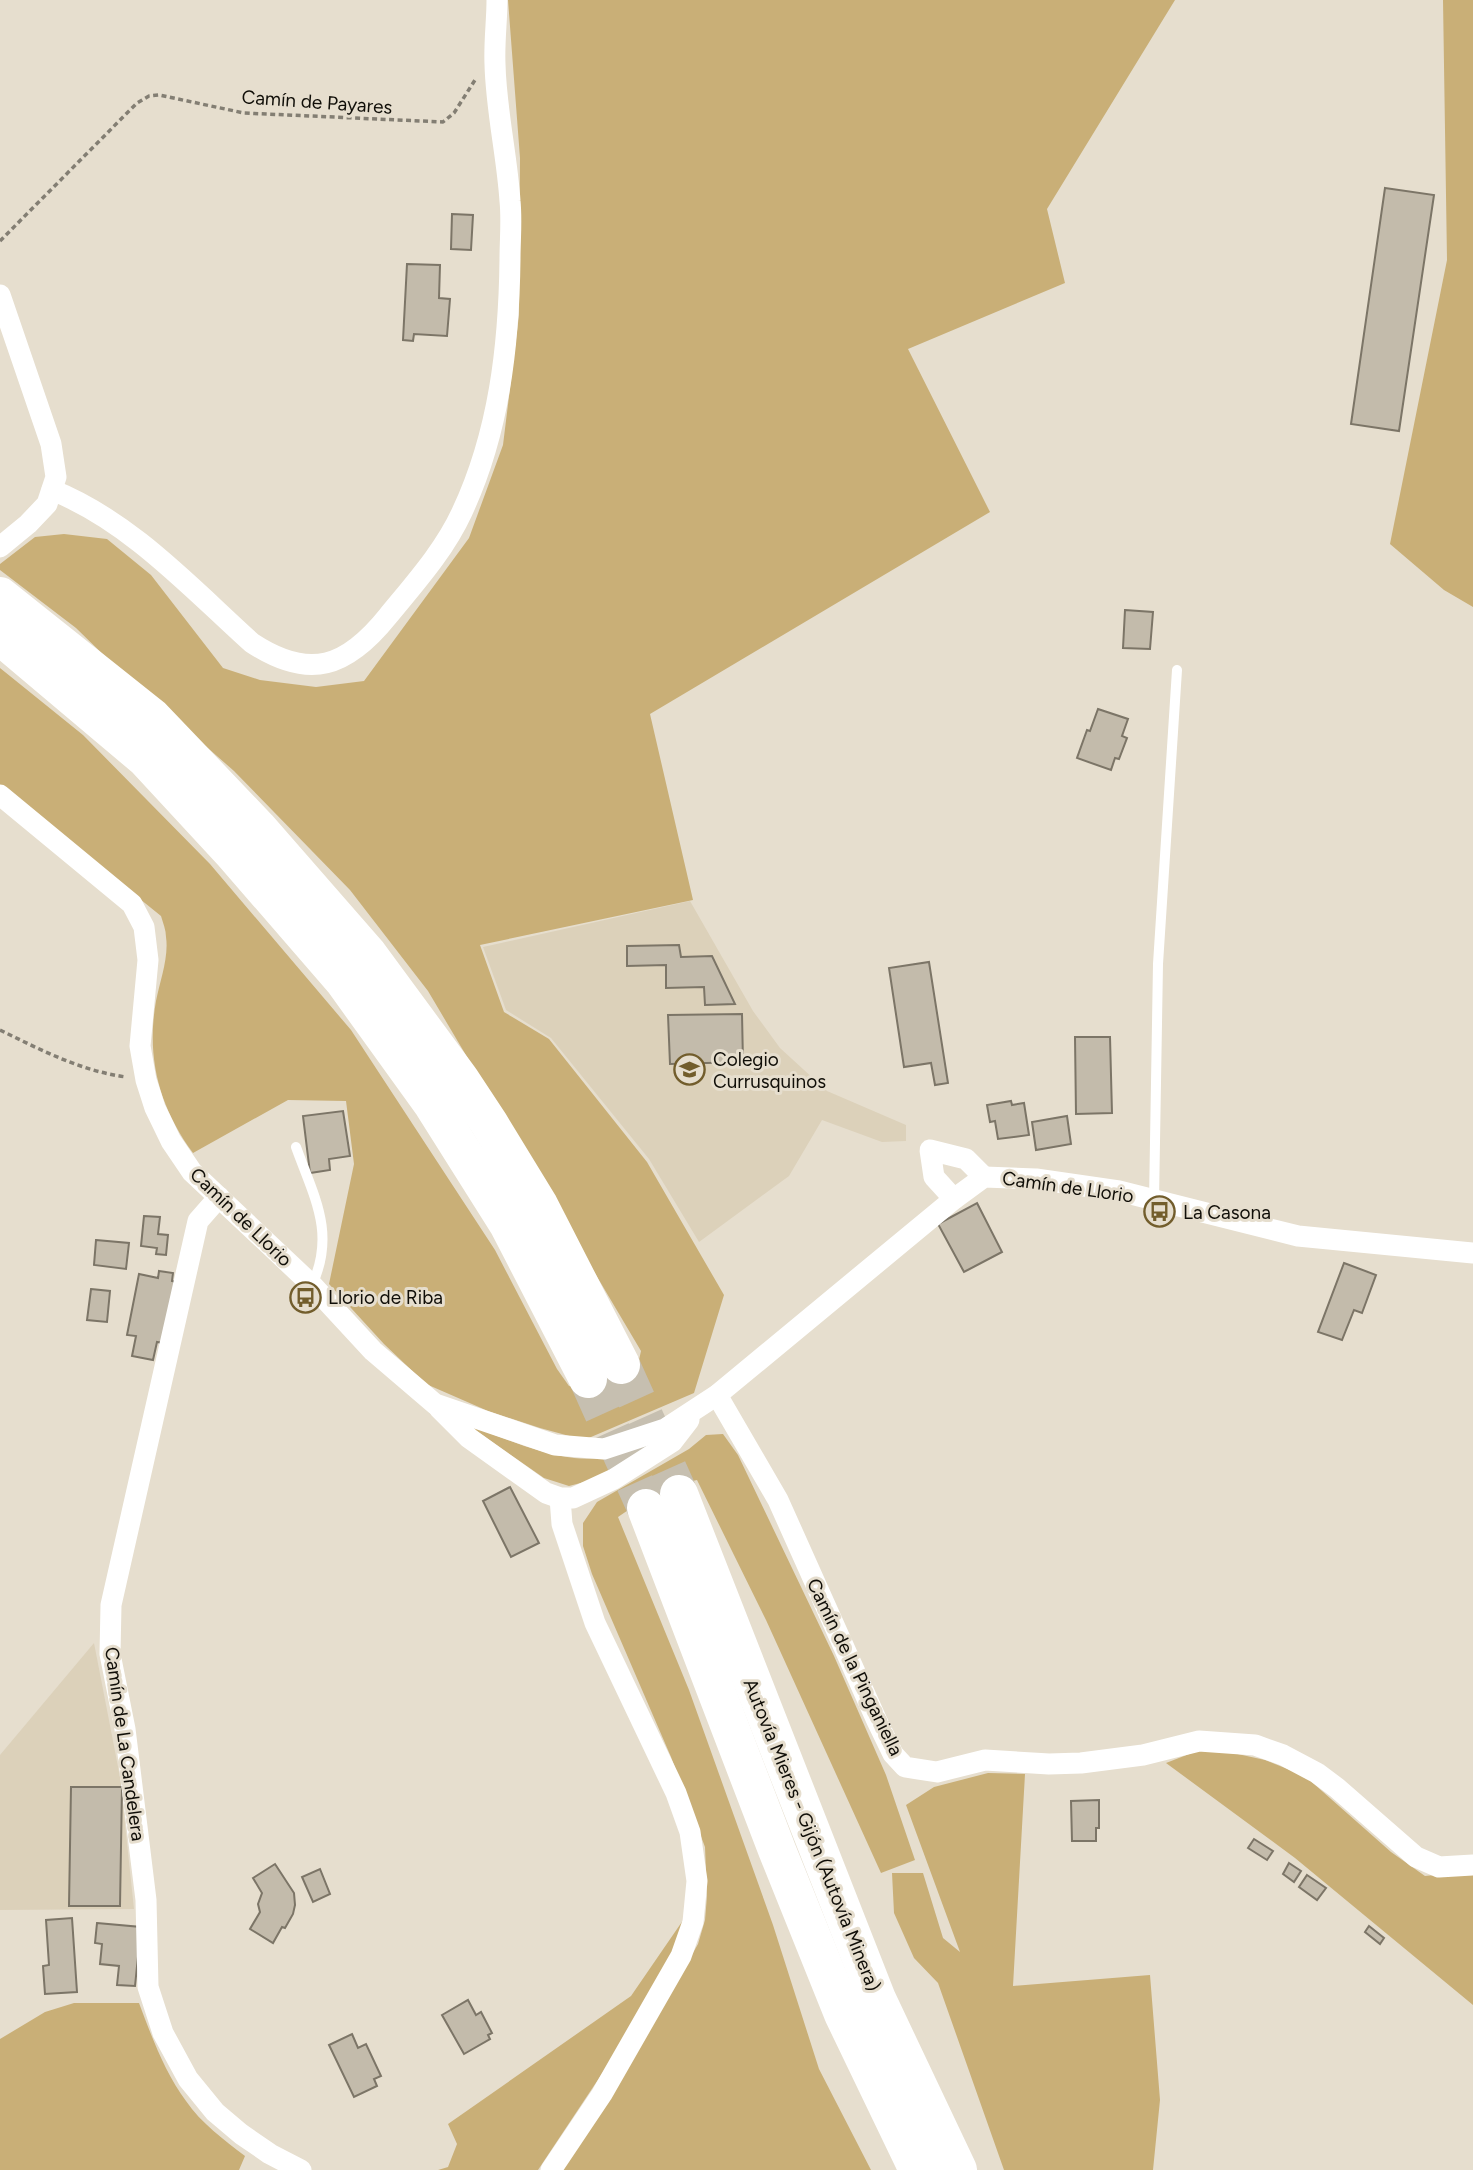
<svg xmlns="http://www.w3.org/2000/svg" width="1473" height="2170" font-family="Figtree,sans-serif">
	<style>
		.built { fill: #dcd1ba }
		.green { fill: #c9af77 }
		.building { fill: #c3bbab; stroke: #7c7567; stroke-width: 2 }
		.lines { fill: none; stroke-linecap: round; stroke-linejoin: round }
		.motorway-tunnel { stroke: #c6bfb0; stroke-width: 38; stroke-dasharray: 38 19; stroke-linecap: butt }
		.path { stroke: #837e73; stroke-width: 3.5; stroke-dasharray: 5 3.5; stroke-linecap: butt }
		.service { stroke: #fff; stroke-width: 10 }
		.minor { stroke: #fff; stroke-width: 21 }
		.motorway { stroke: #fff; stroke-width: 38 }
		.labels { text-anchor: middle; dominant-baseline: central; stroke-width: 6; stroke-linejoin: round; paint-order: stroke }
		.street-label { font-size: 19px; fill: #100e08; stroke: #e6dece }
		.poi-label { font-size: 19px; fill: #100e08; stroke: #e6dece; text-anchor: start }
	</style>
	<rect width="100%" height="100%" fill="#e6dece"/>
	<!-- built -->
	<g class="built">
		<polygon points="690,901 753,1011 780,1048 827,1091 906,1125 906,1141 882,1142 822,1120 789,1176 699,1242 649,1159 551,1038 506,1010 483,947"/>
		<polygon points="94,1643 120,1777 134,1909 0,1910 0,1755"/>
	</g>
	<!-- green -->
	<g class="green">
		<path d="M508,0H1175L1047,209L1065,283L908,349L990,512L650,714L693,900L480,945L504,1012L549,1039L647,1162L724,1295L694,1393L584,1440L540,1428L488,1411L426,1384L384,1344L329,1284L354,1164L346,1101L288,1100L193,1153C159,1107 146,1057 156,1001C160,981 169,957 166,937C166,930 163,923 161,916L0,786V668L83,735L210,864L351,1030L495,1250L557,1369L569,1386L579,1388L639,1360L641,1351L428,991L350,890L234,771L119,670L76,628L0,570V564L35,537L64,534L107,539L151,575L223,668L260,680L316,687L364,681L469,538L503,445L519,315L520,158Z"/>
		<polygon points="1443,0 1473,0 1473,607 1444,590 1390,544 1447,260"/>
		<path d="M468,1425C502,1437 538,1454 574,1458C596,1461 618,1455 639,1450L622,1466L600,1478L569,1486L544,1478Z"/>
		<polygon points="723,1434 738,1455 834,1656 886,1775 915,1860 881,1873 766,1620 697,1480 679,1484 663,1499 646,1498 618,1517 689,1690 773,1925 819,2069 871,2170 561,2170 613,2094 698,1944 705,1920 707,1896 705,1847 671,1757 592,1574 583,1546 583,1523 597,1502 689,1449 706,1435"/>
		<polygon points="1197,1751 1224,1751 1265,1760 1305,1776 1391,1852 1425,1876 1473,1871 1473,2005 1295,1858 1166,1763"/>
		<polygon points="988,1773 1025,1774 1013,1986 1150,1975 1160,2100 1153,2170 1004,2170 938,1983 914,1958 894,1913 892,1873 923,1873 943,1938 960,1952 906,1805 934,1787"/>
		<polygon points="688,1913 686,1927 633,2027 538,2170 438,2170 448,2167 457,2144 448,2124 631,1996"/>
		<path d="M74,2003H139C151,2035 165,2073 186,2101C201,2123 224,2140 245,2156L239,2170H0V2039L45,2012Z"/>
	</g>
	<!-- building -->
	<g class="building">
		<polygon points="1385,188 1434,195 1399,431 1351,424"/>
		<polygon points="452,214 473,215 471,250 451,249"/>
		<polygon points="407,264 440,265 439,298 450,299 447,336 414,334 413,341 403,340"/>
		<polygon points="1125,610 1153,612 1150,649 1123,648"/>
		<polygon points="1098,709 1128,719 1122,736 1127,738 1119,759 1115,758 1111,770 1077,758 1087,730 1090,731"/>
		<polygon points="679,945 681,957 712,956 735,1004 705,1005 704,987 666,988 666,965 627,966 627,946"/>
		<polygon points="929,962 948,1083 935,1085 931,1063 904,1067 889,968"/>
		<polygon points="742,1014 743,1062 670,1064 668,1015"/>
		<polygon points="1075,1037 1110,1037 1112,1113 1076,1114"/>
		<polygon points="1011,1101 1012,1105 1024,1103 1029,1135 998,1139 995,1121 990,1122 987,1105"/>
		<polygon points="343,1111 350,1156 329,1159 330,1170 310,1173 303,1116"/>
		<polygon points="1067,1116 1071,1144 1036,1150 1032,1122"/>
		<polygon points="977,1203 1002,1252 964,1272 938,1224"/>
		<polygon points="144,1216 160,1217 158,1234 168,1235 166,1255 156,1254 157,1248 141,1246"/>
		<polygon points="96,1240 129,1243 126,1269 94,1265"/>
		<polygon points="1344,1263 1376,1275 1362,1313 1354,1310 1342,1340 1318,1332"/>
		<polygon points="159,1271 173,1273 172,1281 176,1282 163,1343 157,1342 153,1360 132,1356 136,1336 127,1335 139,1274 158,1278"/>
		<polygon points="91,1289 110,1291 107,1322 87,1320"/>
		<polygon points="510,1487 539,1543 511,1557 483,1501"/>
		<polygon points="71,1787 122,1787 120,1906 69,1906"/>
		<polygon points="1099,1800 1099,1828 1096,1828 1096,1841 1072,1841 1071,1801"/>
		<polygon points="1254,1839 1273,1851 1267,1860 1248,1848"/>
		<polygon points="1289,1863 1301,1871 1294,1882 1283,1874"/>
		<polygon points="275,1864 294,1893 295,1905 293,1914 285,1928 282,1927 273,1943 250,1929 260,1912 258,1904 262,1893 253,1878"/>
		<polygon points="320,1869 330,1894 313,1902 302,1877"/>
		<polygon points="1307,1875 1326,1888 1317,1900 1299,1887"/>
		<polygon points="72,1918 77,1992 45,1994 43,1966 49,1965 46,1920"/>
		<polygon points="97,1923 141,1927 135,1986 117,1985 119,1966 100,1964 102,1944 95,1943"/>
		<polygon points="1369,1926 1384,1938 1380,1944 1365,1932"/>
		<polygon points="468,2000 476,2015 481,2012 492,2033 488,2035 490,2039 464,2054 442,2015"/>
		<polygon points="352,2034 358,2048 366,2044 381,2076 374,2079 377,2086 354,2097 329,2045"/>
	</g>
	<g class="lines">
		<!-- motorway-tunnel -->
		<g class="motorway-tunnel">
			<polyline points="621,1365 679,1494"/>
			<polyline points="588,1379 646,1508"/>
		</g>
		<!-- path -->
		<g class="path">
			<polyline points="0,241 137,103 149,96 159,95 244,113 443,122 454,113 475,80"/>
			<path d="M0,1030C41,1050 81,1071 126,1077"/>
		</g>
		<!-- service -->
		<g class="service">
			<path d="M296,1147C314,1197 336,1233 312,1285"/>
			<polyline points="1154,1201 1158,964 1177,670"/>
		</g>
		<!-- minor -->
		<g class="minor">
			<polyline points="0,295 51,444 56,477 47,504 28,524 0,547"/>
			<path d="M52,490C130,521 191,588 252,643C310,681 347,667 388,616C415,583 444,551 462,512C499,433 509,346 510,259C510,240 512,220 510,201C507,155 496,110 495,64C494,42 497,21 497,0"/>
			<polyline points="0,795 132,904 144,927 148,960 140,1046 146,1080 155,1108 171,1141 192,1172 312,1285 373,1351 435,1404 555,1445 604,1449 665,1429 717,1395 954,1199 984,1177 1036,1179 1119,1191 1298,1236 1473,1253"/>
			<polyline points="219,1197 198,1221 111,1605 110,1654 125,1729 146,1900 148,1987 163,2033 188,2079 215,2112 241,2134 270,2154 301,2170"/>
			<polyline points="954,1199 934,1177 930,1150 966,1159 984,1177"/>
			<polyline points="717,1395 778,1500 877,1721 893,1754 905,1767 937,1772 985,1760 1049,1764 1081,1763 1143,1755 1199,1741 1255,1745 1283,1755 1317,1773 1337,1788 1416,1857 1439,1867 1473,1865"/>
			<polyline points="439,1408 469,1438 546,1493 560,1498 573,1498 614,1479 672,1442 689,1420"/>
			<polyline points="551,2170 602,2094 681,1956 693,1922 697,1881 690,1832 676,1793 595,1623 562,1524 560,1498"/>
		</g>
		<!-- motorway -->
		<g class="motorway">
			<polyline points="0,596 152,717 258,828 368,954 460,1079 489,1123 539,1205 621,1365"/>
			<polyline points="0,636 146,759 232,852 343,980 433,1105 508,1224 588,1379"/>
			<polyline points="679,1494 877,1999 958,2170"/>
			<polyline points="646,1508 777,1850 843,2014 918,2170"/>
		</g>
	</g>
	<!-- icons -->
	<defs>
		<symbol id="school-ring" viewBox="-11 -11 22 22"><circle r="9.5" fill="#e6dece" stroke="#725d2c" stroke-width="1.5"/><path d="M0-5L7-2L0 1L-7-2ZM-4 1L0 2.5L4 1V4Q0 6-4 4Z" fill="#725d2c"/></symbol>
		<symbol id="bus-ring" viewBox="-11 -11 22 22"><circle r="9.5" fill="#e6dece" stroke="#725d2c" stroke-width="1.5"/><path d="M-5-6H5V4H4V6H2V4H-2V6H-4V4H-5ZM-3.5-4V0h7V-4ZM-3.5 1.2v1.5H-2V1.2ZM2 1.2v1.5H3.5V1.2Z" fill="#725d2c"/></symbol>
	</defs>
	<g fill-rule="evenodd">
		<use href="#school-ring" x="672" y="1052" width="35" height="35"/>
		<use href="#bus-ring" x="1142" y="1194" width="35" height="35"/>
		<use href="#bus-ring" x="288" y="1280" width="35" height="35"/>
	</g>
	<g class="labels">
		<!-- street labels -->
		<g class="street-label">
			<text transform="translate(317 102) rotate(4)">Camín de Payares</text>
			<text transform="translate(1068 1187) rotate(8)">Camín de Llorio</text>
			<text transform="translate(241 1217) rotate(44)">Camín de Llorio</text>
			<text transform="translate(855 1667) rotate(64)">Camín de la Pinganiella</text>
			<text transform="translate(125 1744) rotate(82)">Camín de La Candelera</text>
			<text transform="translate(812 1835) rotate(68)">Autovía Mieres - Gijón (Autovía Minera)</text>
		</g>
		<!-- poi labels -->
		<g class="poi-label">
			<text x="713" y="1059">Colegio<tspan x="713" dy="22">Currusquinos</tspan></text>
			<text x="1183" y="1212">La Casona</text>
			<text x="328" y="1297">Llorio de Riba</text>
		</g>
	</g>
</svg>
